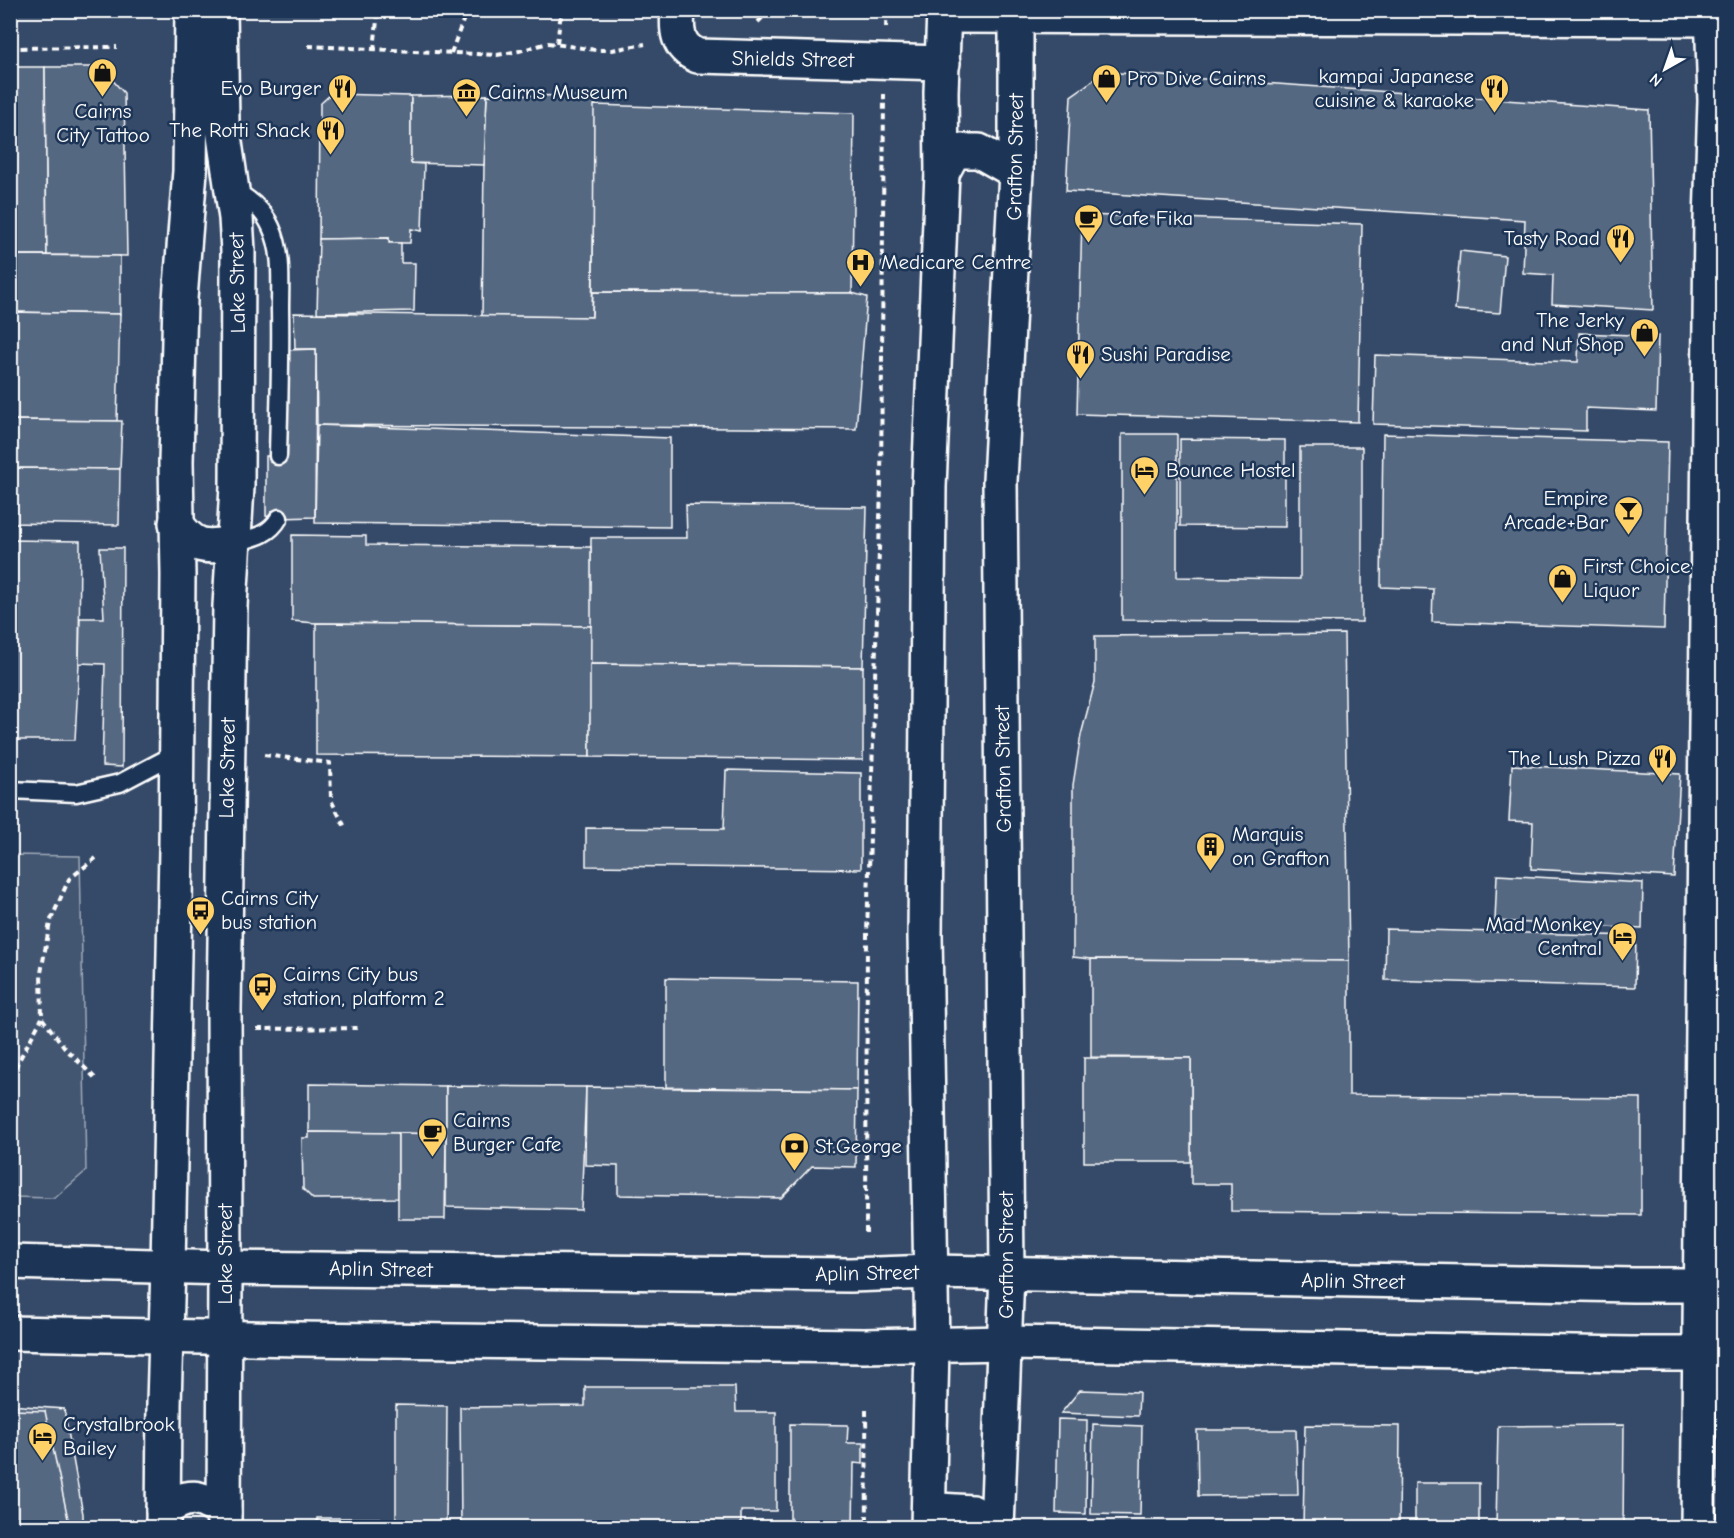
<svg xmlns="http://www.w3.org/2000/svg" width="1734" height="1538" font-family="'Comic Neue',sans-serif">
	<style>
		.built { fill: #344a68 }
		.grass { fill: #425672; stroke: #a0aab8; stroke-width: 1.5 }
		.building { fill: #556781; stroke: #fff; stroke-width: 1.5 }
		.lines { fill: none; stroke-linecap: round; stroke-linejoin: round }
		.lane-casing { stroke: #fff; stroke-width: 21 }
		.street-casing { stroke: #fff; stroke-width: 38 }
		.secondary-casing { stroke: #fff; stroke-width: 38 }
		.highway-casing { stroke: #fff; stroke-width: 38 }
		.path { stroke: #fff; stroke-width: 4; stroke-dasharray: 6 4.5; stroke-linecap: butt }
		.lane { stroke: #1d3557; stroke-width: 16 }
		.street { stroke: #1d3557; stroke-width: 33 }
		.secondary { stroke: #1d3557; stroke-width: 33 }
		.highway { stroke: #1d3557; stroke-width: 33 }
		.labels { text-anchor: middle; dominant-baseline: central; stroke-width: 5; stroke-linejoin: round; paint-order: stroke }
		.street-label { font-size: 21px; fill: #fff; stroke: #1d3557 }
		.poi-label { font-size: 21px; fill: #fff; stroke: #1d3557; text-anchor: start }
	</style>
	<rect width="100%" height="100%" fill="#263d5e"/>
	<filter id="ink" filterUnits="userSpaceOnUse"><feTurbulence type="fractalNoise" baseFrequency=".0167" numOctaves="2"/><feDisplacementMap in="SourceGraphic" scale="12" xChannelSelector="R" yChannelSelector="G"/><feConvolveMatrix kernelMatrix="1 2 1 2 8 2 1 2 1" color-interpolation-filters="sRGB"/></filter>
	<g filter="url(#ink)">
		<!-- built -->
		<rect class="built" x="11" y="11" width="1712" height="1516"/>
		<!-- grass -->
		<polygon class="grass" points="11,855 80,856 86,1171 55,1198 11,1197"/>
		<!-- building -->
		<g class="building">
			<polygon points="10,67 45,67 47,255 10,255"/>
			<polygon points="45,67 101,67 124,93 127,256 47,255"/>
			<polygon points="1105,72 1649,110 1653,310 1552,304 1553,275 1523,273 1525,220 1066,191 1071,96"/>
			<polygon points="331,94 411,96 411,163 424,164 422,231 411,229 410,243 389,243 389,238 319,239 320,104"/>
			<polygon points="487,95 596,96 592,317 482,316 484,165"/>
			<polygon points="487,95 484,165 411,163 411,96"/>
			<polygon points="594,105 854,113 852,293 593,292"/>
			<polygon points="1082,215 1362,224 1358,422 1077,414"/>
			<polygon points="389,238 389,243 401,243 401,263 415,263 414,311 317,313 319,239"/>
			<polygon points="1460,251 1505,256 1500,313 1455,310"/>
			<polygon points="10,255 120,256 120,314 10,312"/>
			<polygon points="593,292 852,293 867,297 856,429 317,425 316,349 295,349 294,313 592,317"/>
			<polygon points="10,312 120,314 117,421 10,420"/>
			<polygon points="1579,333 1658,336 1656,411 1586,408 1586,431 1373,424 1375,355 1578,362"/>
			<polygon points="316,349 315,517 279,518 266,516 266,456 284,456 286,350"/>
			<polygon points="10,420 122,421 120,469 10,468"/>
			<polygon points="317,425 670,438 670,527 315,523"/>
			<polygon points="1122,434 1177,434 1177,577 1300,579 1300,447 1362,447 1362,622 1122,620"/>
			<polygon points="1383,434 1668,442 1664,629 1432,622 1433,589 1381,587"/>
			<polygon points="1180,439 1285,440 1285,527 1180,526"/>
			<polygon points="10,468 120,469 119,525 10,523"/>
			<polygon points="686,505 867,507 863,667 590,664 591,538 687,538"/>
			<polygon points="292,535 366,536 366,545 591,547 591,626 316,623 292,621"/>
			<polygon points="10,540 80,541 79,663 75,740 10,740"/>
			<polygon points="100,548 123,548 122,767 102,766 105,664 79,663 80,618 104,618"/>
			<polygon points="316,623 591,626 590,757 316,755"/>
			<polygon points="1344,634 1349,961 1091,959 1073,957 1073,785 1081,735 1095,682 1095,636"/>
			<polygon points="590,664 863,667 863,760 590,757"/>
			<polygon points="1512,765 1680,774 1674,877 1531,869 1533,822 1509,821"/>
			<polygon points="726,770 861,773 861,869 586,866 586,828 724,829"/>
			<polygon points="1497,875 1643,883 1642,929 1495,921"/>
			<polygon points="1386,929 1636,936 1635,987 1385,980"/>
			<polygon points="1091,959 1349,961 1349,1095 1641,1098 1641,1215 1231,1211 1231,1184 1191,1184 1191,1058 1091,1057"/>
			<polygon points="666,978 858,981 857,1090 666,1087"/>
			<rect x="1084" y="1058" width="107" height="104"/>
			<polygon points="309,1084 446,1086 446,1134 309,1132"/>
			<polygon points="446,1086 586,1087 581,1210 446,1207"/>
			<polygon points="586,1087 857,1090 856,1167 812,1166 781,1198 618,1195 618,1166 585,1165"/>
			<polygon points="309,1132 398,1133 398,1198 313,1199 303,1189 302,1138 309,1138"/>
			<polygon points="398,1133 446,1134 445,1219 398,1219"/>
			<polygon points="585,1387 735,1387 736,1412 776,1412 776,1511 741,1511 741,1528 461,1527 460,1407 585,1406"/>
			<polygon points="1080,1390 1139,1392 1138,1416 1061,1413"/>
			<polygon points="10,1405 64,1409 83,1514 83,1528 10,1528"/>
			<polygon points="396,1405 447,1406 446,1528 396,1528"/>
			<polygon points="10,1410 45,1411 70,1528 10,1528"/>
			<polygon points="1058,1419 1087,1420 1086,1514 1056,1513"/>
			<polygon points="790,1424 848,1425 847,1443 863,1443 863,1464 854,1463 853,1528 790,1528"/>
			<polygon points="1093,1424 1142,1426 1140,1515 1091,1514"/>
			<polygon points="1305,1425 1400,1426 1399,1528 1303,1528"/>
			<polygon points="1624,1425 1623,1528 1496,1528 1498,1426"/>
			<polygon points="1197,1430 1296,1430 1298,1495 1198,1496"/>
			<rect x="1415" y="1483" width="64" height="45"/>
			<rect x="317" y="1518" width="63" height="10"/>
		</g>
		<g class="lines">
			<defs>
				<g id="lane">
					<path d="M232,189C249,199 263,209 271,227C283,252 280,281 280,309C281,358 279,407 278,456"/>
					<path d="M234,543C252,538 269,536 279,518"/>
					<polyline points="10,790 76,793 120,783 177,753"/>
				</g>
				<g id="street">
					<polyline points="220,10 222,122 236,218 238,251 237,487 230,606 224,1010 225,1268"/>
					<path d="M678,10C676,31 677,47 698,56L943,63"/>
					<path d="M176,523C194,549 205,548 234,543"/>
					<polyline points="168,1266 176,849 178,575 176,462 180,299 190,171 192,10"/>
				</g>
				<g id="secondary">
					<polyline points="944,16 1724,19"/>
					<polyline points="942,173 954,151 979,151 1016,172"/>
					<polyline points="10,1262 225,1268 850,1275 932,1272 1633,1285 1724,1285"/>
					<polyline points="10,1333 299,1339 864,1346 1005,1343 1631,1354 1724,1354"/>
					<path d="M163,1510C191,1493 197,1495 224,1512"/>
					<polyline points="163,1528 164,1404 168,1266"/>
					<polyline points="224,1528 225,1268"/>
					<polyline points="928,1528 932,1346 925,935 929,487 942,173 941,92 944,10"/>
					<polyline points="928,1528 939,1510 972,1512 998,1526"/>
					<polyline points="997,1528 1007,1274 1000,481 1016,172 1016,10"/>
				</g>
				<polyline id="highway" points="1698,1528 1711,220 1715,101 1712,10"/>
			</defs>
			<!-- lane casing -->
			<use href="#lane" class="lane-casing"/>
			<!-- street casing -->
			<use href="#street" class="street-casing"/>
			<!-- secondary casing -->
			<use href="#secondary" class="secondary-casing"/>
			<!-- highway casing -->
			<use href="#highway" class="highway-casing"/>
			<!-- path -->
			<g class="path">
				<polyline points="758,22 770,10"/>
				<polyline points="886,27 887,10"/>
				<polyline points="557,43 560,20 564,10"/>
				<polyline points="308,46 497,55 519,51 548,43 596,50 612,50 645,44"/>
				<polyline points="10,48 117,47"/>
				<polyline points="374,50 378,10"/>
				<polyline points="451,53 467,10"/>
				<polyline points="264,755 330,763 331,800 345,827"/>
				<polyline points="96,858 69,879 50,922 41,973 42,1018 66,1049 97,1080"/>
				<polyline points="257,1029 362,1028"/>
				<polyline points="10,1077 42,1018"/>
				<polyline points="866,1233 867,933 881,486 884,94"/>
				<polyline points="866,1410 867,1528"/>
			</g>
			<!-- lane -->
			<use href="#lane" class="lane"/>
			<!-- street -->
			<use href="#street" class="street"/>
			<!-- secondary -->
			<use href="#secondary" class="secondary"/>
			<!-- highway -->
			<use href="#highway" class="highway"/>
		</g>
	</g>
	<!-- icons -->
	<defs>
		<symbol id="shop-pin" viewBox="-11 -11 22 30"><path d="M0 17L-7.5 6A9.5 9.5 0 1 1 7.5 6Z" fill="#ffd166" stroke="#1d3557"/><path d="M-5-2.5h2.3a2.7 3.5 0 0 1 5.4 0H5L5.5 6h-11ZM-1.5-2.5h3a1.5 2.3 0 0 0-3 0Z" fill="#111"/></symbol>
		<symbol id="restaurant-pin" viewBox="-11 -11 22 30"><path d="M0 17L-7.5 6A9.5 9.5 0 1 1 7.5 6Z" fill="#ffd166" stroke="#1d3557"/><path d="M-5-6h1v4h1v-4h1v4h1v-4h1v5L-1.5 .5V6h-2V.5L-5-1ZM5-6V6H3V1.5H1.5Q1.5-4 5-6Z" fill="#111"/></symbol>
		<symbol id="museum-pin" viewBox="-11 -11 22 30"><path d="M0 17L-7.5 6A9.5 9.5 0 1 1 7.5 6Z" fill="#ffd166" stroke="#1d3557"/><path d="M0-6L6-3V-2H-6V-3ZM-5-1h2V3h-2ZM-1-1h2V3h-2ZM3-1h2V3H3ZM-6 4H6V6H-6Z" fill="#111"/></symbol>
		<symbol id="cafe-pin" viewBox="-11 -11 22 30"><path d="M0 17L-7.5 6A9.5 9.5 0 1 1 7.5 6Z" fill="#ffd166" stroke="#1d3557"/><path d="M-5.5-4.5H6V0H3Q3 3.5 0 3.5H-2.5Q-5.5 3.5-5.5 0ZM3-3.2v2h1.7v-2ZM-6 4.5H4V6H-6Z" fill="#111"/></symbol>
		<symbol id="hospital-pin" viewBox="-11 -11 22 30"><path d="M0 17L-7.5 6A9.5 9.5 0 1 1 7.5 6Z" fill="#ffd166" stroke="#1d3557"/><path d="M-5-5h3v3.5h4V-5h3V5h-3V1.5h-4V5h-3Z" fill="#111"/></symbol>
		<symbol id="hotel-pin" viewBox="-11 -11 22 30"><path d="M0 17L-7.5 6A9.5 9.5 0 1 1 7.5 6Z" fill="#ffd166" stroke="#1d3557"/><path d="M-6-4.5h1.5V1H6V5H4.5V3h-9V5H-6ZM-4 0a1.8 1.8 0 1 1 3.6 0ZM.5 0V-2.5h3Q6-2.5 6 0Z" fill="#111"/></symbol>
		<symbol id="bar-pin" viewBox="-11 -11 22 30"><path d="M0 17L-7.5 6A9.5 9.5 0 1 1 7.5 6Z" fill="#ffd166" stroke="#1d3557"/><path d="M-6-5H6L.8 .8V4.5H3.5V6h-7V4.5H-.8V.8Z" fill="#111"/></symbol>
		<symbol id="building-pin" viewBox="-11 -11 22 30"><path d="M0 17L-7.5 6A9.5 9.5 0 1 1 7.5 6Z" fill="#ffd166" stroke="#1d3557"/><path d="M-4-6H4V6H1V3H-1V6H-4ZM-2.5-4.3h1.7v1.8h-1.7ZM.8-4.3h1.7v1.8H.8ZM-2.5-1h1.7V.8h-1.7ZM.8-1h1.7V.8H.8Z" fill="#111"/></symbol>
		<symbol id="bus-pin" viewBox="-11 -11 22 30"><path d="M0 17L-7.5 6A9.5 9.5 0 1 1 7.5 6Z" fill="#ffd166" stroke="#1d3557"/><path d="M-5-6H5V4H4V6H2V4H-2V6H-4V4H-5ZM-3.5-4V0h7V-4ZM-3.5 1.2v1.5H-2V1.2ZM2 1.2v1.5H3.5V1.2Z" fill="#111"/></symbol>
		<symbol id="bank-pin" viewBox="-11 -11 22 30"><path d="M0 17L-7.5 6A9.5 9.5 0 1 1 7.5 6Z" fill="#ffd166" stroke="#1d3557"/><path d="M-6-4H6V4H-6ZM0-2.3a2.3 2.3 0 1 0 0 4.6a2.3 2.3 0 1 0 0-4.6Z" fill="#111"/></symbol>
	</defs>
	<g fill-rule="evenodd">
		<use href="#shop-pin" x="86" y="56" width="33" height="45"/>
		<use href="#shop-pin" x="1090" y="62" width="33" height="45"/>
		<use href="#restaurant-pin" x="326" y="72" width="33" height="45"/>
		<use href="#restaurant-pin" x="1478" y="72" width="33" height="45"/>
		<use href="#museum-pin" x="450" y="76" width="33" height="45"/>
		<use href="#restaurant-pin" x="314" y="114" width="33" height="45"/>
		<use href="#cafe-pin" x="1072" y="202" width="33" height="45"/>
		<use href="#restaurant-pin" x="1604" y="222" width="33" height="45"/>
		<use href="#hospital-pin" x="844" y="246" width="33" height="45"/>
		<use href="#shop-pin" x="1628" y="316" width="33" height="45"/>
		<use href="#restaurant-pin" x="1064" y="338" width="33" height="45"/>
		<use href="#hotel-pin" x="1128" y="454" width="33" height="45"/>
		<use href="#bar-pin" x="1612" y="494" width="33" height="45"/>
		<use href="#shop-pin" x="1546" y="562" width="33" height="45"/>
		<use href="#restaurant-pin" x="1646" y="742" width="33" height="45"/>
		<use href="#building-pin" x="1194" y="830" width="33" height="45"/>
		<use href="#bus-pin" x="184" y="894" width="33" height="45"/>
		<use href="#hotel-pin" x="1606" y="920" width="33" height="45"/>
		<use href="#bus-pin" x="246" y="970" width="33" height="45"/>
		<use href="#cafe-pin" x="416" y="1116" width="33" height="45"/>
		<use href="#bank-pin" x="778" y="1130" width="33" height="45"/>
		<use href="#hotel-pin" x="26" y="1420" width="33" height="45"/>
	</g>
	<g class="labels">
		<!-- street labels -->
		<g class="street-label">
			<text transform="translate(793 59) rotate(1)">Shields Street</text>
			<text transform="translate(1015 157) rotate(-89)">Grafton Street</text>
			<text transform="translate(237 283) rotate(-91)">Lake Street</text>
			<text transform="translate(227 768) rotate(-89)">Lake Street</text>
			<text transform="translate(1003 769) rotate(-91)">Grafton Street</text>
			<text transform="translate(225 1254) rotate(-90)">Lake Street</text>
			<text transform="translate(1006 1255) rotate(-90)">Grafton Street</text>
			<text transform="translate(381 1269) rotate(1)">Aplin Street</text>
			<text transform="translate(867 1273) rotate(-1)">Aplin Street</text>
			<text transform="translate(1353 1281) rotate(1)">Aplin Street</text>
		</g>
		<!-- poi labels -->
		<g class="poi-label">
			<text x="1474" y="76" text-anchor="end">kampai Japanese<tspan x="1474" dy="24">cuisine &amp; karaoke</tspan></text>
			<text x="1127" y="78">Pro Dive Cairns</text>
			<text x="321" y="88" text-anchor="end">Evo Burger</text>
			<text x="488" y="92">Cairns Museum</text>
			<text x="103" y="111" text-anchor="middle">Cairns<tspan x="103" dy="24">City Tattoo</tspan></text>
			<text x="310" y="130" text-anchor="end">The Rotti Shack</text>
			<text x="1109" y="218">Cafe Fika</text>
			<text x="1600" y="238" text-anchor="end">Tasty Road</text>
			<text x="881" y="262">Medicare Centre</text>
			<text x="1624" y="320" text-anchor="end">The Jerky<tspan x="1624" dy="24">and Nut Shop</tspan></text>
			<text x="1101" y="354">Sushi Paradise</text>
			<text x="1166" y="470">Bounce Hostel</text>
			<text x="1608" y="498" text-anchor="end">Empire<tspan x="1608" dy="24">Arcade+Bar</tspan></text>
			<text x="1583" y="566">First Choice<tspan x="1583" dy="24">Liquor</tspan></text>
			<text x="1641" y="758" text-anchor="end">The Lush Pizza</text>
			<text x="1232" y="834">Marquis<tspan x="1232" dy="24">on Grafton</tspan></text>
			<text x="221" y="898">Cairns City<tspan x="221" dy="24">bus station</tspan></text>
			<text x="1602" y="924" text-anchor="end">Mad Monkey<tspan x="1602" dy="24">Central</tspan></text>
			<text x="283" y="974">Cairns City bus<tspan x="283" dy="24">station, platform 2</tspan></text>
			<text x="453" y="1120">Cairns<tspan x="453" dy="24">Burger Cafe</tspan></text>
			<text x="815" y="1146">St.George</text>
			<text x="63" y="1424">Crystalbrook<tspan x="63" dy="24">Bailey</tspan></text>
		</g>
	</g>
	<!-- margin -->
	<rect width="1734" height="1538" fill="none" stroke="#1d3557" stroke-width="36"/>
	<rect x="18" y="18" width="1698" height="1502" fill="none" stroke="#fff" stroke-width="2" filter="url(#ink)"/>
	<!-- north arrow -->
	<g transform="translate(1665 69) rotate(220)" stroke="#1d3557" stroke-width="4.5" paint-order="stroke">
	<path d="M0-4.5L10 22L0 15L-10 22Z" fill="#ffffff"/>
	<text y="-9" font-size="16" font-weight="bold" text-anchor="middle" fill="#ffffff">N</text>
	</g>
</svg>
